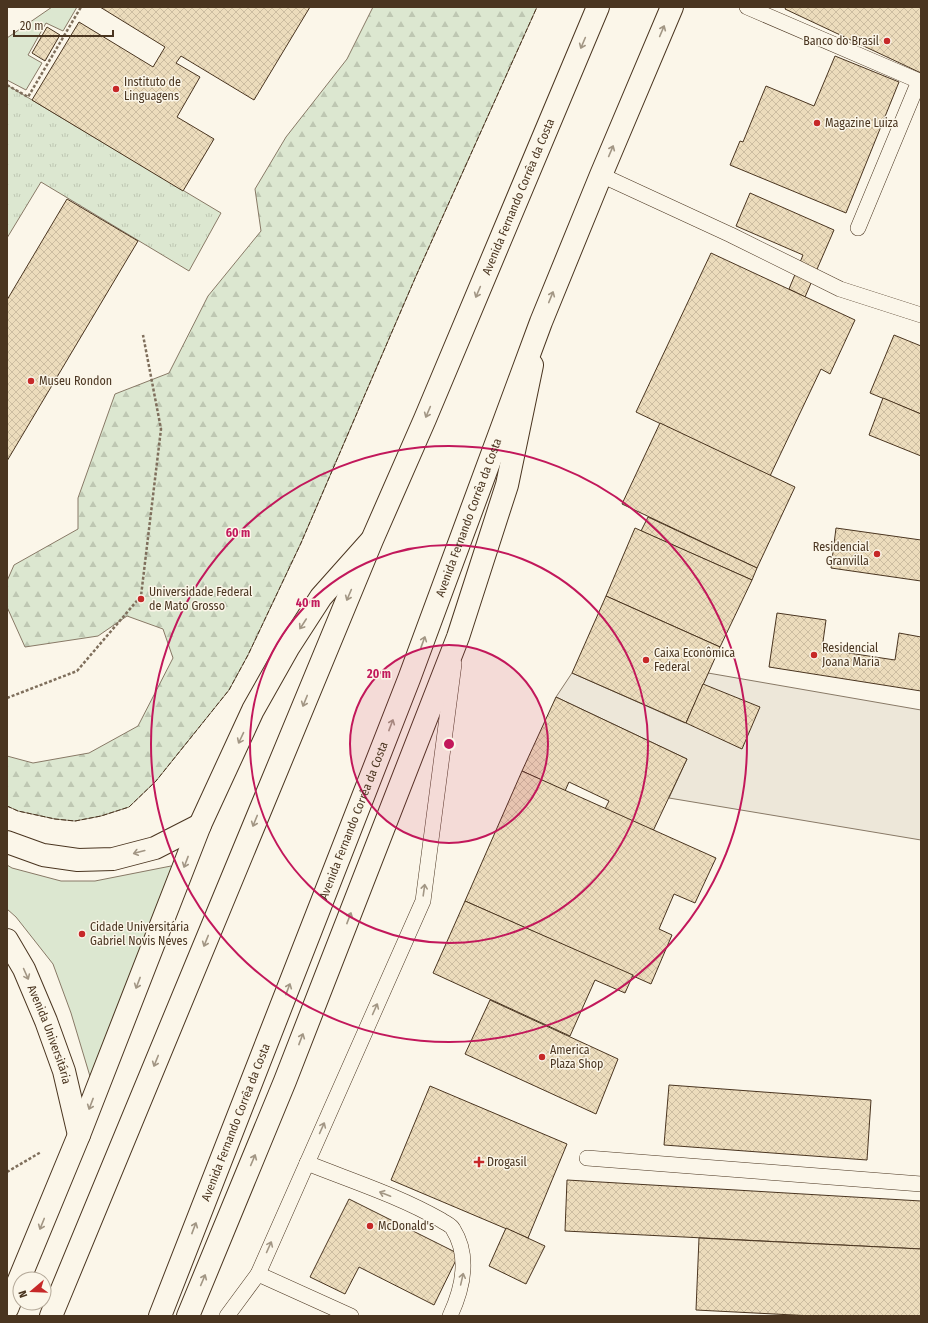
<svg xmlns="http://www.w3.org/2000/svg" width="928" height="1323" font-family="'Fira Sans Condensed',sans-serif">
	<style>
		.grass { fill: #dce7d0; stroke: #887966 }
		.forest { fill: url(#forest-firs); stroke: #887966 }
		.park { fill: url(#park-tufts); stroke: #887966 }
		.parking { fill: #ede7d9; stroke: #887966 }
		.building { fill: url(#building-cross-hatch); stroke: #4a3520 }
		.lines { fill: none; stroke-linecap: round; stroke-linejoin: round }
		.service-casing { stroke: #4a3520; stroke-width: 16 }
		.tertiary-casing { stroke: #4a3520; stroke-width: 24 }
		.primary-casing { stroke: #4a3520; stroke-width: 24 }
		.trunk-casing { stroke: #4a3520; stroke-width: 24 }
		.path { stroke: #7f6f5c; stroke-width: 2.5; stroke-dasharray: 3 2; stroke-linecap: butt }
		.service { stroke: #fbf6e9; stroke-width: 15 }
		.tertiary { stroke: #fbf6e9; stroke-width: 22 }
		.primary { stroke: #fbf6e9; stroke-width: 22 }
		.trunk { stroke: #fbf6e9; stroke-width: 22 }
		.fence { stroke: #4a3520; stroke-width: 1; stroke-dasharray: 5 2; stroke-linecap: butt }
		.oneway { stroke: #a29684 }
		.ring { fill: none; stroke: #c2185b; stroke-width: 2 }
		.poi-dot { fill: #c62828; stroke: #fbf6e9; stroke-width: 1.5 }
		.labels { text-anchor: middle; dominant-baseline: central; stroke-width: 3; stroke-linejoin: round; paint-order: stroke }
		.poi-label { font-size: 12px; fill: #4a3520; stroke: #fbf6e9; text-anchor: start }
		.street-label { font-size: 12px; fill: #4a3520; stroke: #fbf6e9 }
		.centre { fill: #c2185b; stroke: #fbf6e9; stroke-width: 2 }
		.ring-label { font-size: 12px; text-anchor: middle; font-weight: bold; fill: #c2185b; stroke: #fbf6e9; stroke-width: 3; stroke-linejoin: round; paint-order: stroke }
	</style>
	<defs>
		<pattern id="forest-firs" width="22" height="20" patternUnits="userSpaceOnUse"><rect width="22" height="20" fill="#dce7d0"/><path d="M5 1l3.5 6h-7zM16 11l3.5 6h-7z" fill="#bec7b2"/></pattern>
		<pattern id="park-tufts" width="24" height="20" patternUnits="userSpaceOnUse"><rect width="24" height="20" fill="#dce7d0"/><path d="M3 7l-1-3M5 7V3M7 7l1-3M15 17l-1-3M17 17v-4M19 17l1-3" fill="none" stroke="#bec7b2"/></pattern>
		<pattern id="building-cross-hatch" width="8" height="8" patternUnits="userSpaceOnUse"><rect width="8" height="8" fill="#ecdcbc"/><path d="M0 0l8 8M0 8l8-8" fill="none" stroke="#ccbda1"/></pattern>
	</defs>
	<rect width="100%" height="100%" fill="#fbf6e9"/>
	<!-- grass -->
	<g class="grass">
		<polygon points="52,7 77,7 63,31 46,23 28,55 42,63 26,90 7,80 7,38"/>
		<polygon points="7,865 12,868 61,881 95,881 171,866 176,870 92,1083 71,1013 53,964 16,917 7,909"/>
	</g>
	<!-- forest -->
	<polygon class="forest" points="373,7 537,7 416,276 301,543 248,655 229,690 156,781 129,807 101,816 75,821 55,819 18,811 7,806 7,756 33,763 89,753 138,726 173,658 163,629 127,616 98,636 25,647 7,607 7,581 14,565 78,529 78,498 115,394 169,373 208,296 261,231 255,189 286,137 347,59"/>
	<!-- park -->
	<polygon class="park" points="7,85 221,213 189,271 41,182 7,238"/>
	<!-- parking -->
	<polygon class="parking" points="572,673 685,723 708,673 921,710 921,840 669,798 687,759 556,697"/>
	<!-- building -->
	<g class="building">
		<polygon points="100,7 310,7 254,100 181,56 176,63 200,77 177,117 214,139 183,191 32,100 79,22 153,67 165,47"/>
		<polygon points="786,7 921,7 921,73 785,9"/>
		<polygon points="47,27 60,35 45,61 32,53"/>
		<polygon points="835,56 899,82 846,213 730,165 740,141 743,142 766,86 814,106"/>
		<polygon points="750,193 834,230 805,297 789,289 803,255 736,226"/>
		<polygon points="67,199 138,241 7,461 7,300"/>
		<polygon points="711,253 855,320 830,374 821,369 770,476 636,412"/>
		<polygon points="894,335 921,346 921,414 870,393"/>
		<polygon points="883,398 921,414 921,456 869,435"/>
		<polygon points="660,423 795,487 757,568 622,504"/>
		<polygon points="648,517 757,568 752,580 641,531"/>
		<polygon points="635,528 752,580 720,647 606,596"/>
		<polygon points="836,528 921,540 921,581 831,568"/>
		<polygon points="606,596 720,647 686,723 572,673"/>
		<polygon points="777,613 826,620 822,649 895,660 899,633 921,637 921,691 769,667"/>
		<polygon points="703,684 760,707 742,749 686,723"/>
		<polygon points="556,697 687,759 653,831 605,809 609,801 569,782 565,791 522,771"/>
		<polygon points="522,771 716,858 695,903 674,894 659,929 672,935 651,984 465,901"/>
		<polygon points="465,901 633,975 625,993 595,980 570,1036 433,973"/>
		<polygon points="490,1000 618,1059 596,1114 465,1054"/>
		<polygon points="669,1085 871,1100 867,1160 664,1145"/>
		<polygon points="430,1086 567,1144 528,1238 391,1180"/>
		<polygon points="567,1180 921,1201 921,1249 565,1231"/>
		<polygon points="349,1199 459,1254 434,1305 359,1267 345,1294 310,1277"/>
		<polygon points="506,1228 545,1246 526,1284 489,1266"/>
		<polygon points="699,1238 921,1249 921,1316 813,1316 696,1310"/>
	</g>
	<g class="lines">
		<defs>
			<g id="service">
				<polyline points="747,7 919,81 858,228"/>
				<polyline points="601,175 731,235 840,289 921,315"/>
				<polyline points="587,1158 921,1184"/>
				<path d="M307,1163C352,1181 399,1196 441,1220C445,1223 451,1225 453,1229C470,1256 463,1288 450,1316"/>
				<polyline points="258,1274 351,1316"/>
				<polyline points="227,1316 258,1274 423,901 454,664"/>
			</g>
			<g id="tertiary">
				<polyline points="7,842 43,855 78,860 113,859 155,848 200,825"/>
				<path id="s1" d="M7,940L24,969L46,1021L64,1071L79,1135"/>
			</g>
			<g id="primary">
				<polyline points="7,1309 79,1135 200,825 253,710 288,648 321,597 370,542"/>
				<polyline points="188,1316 285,1081 458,637 507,485 532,365"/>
			</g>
			<g id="trunk">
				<path id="s2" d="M51,1316L372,540L425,419L598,7"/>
				<path id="s3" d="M160,1316L409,679L541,322L601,175L672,7"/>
			</g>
		</defs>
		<!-- service casing -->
		<use href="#service" class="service-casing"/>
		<!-- tertiary casing -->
		<use href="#tertiary" class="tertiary-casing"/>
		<!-- primary casing -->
		<use href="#primary" class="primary-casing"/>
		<!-- trunk casing -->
		<use href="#trunk" class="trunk-casing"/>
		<!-- path -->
		<g class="path">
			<polyline points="7,85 28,97 81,7"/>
			<polyline points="7,698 77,671 141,596 161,429 143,335"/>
			<polyline points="7,1172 41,1152"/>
		</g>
		<!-- service -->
		<use href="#service" class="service"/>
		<!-- tertiary -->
		<use href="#tertiary" class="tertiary"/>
		<!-- primary -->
		<use href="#primary" class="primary"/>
		<!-- trunk -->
		<use href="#trunk" class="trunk"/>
		<!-- fence -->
		<polyline class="fence" points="7,806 18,811 55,819 75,821 101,816 129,807 156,781 229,690 248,655 301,543 416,276 537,7"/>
	</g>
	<!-- one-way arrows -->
	<defs><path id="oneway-shaft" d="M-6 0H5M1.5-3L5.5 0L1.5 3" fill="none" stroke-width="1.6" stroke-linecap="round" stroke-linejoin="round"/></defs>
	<g class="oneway">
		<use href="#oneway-shaft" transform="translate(662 31) rotate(-67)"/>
		<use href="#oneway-shaft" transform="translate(583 43) rotate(113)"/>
		<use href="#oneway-shaft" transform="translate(611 151) rotate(-67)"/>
		<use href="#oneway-shaft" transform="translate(478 292) rotate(113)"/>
		<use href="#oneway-shaft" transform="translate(551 297) rotate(-68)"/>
		<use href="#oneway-shaft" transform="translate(428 412) rotate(113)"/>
		<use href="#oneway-shaft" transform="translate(349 595) rotate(113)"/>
		<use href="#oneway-shaft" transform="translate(303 624) rotate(123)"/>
		<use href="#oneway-shaft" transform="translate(423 642) rotate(-70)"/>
		<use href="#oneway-shaft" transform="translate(305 701) rotate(112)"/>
		<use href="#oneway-shaft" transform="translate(391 725) rotate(-69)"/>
		<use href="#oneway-shaft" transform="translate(241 738) rotate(115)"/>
		<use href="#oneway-shaft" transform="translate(255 821) rotate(112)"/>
		<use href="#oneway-shaft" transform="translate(139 852) rotate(165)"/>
		<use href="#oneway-shaft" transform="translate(186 862) rotate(111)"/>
		<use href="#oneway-shaft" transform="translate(424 890) rotate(-82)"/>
		<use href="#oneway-shaft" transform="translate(349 918) rotate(-69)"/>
		<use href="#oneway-shaft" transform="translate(206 941) rotate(112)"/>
		<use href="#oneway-shaft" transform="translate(26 974) rotate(66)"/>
		<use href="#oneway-shaft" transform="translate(138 983) rotate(111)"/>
		<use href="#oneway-shaft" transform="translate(288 989) rotate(-69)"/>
		<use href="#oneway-shaft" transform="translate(375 1009) rotate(-66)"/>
		<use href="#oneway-shaft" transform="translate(301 1039) rotate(-69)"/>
		<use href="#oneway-shaft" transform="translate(156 1061) rotate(112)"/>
		<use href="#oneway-shaft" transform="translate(91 1104) rotate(111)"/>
		<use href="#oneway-shaft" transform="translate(322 1128) rotate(-66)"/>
		<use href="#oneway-shaft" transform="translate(253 1160) rotate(-67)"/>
		<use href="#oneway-shaft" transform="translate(385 1194) rotate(-159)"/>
		<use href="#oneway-shaft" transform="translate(42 1224) rotate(112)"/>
		<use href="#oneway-shaft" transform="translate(194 1228) rotate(-69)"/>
		<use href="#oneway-shaft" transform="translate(269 1247) rotate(-66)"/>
		<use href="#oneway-shaft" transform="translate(462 1279) rotate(-77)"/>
		<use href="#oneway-shaft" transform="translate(203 1280) rotate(-67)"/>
	</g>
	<!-- distance rings -->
	<circle cx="449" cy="744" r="99" fill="#c2185b" fill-opacity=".12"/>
	<g class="ring">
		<circle cx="449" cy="744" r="99"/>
		<circle cx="449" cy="744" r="199"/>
		<circle cx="449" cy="744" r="298"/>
	</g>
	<!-- markers -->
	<g class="poi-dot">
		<circle cx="887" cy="41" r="4"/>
		<circle cx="116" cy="89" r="4"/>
		<circle cx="817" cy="123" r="4"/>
		<circle cx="31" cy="381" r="4"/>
		<circle cx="877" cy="554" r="4"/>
		<circle cx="141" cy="599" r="4"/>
		<circle cx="814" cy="655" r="4"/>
		<circle cx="646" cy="660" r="4"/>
		<circle cx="82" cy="934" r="4"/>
		<circle cx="542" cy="1057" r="4"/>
		<path d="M477 1156h4v4h4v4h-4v4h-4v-4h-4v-4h4z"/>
		<circle cx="370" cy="1226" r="4"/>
	</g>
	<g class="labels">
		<!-- poi labels -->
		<g class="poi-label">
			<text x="879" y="41" text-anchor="end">Banco do Brasil</text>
			<text x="124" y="82">Instituto de<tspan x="124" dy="14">Linguagens</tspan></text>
			<text x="825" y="123">Magazine Luiza</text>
			<text x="39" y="381">Museu Rondon</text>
			<text x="869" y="547" text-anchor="end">Residencial<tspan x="869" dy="14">Granvilla</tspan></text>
			<text x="149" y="592">Universidade Federal<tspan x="149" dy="14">de Mato Grosso</tspan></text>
			<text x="822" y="648">Residencial<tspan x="822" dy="14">Joana Maria</tspan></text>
			<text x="654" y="653">Caixa Econômica<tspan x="654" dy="14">Federal</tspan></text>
			<text x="90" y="927">Cidade Universitária<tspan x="90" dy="14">Gabriel Novis Neves</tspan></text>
			<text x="550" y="1050">America<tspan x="550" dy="14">Plaza Shop</tspan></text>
			<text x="487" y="1162">Drogasil</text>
			<text x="378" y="1226">McDonald's</text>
		</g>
		<!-- street labels -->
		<g class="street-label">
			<text stroke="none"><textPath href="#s2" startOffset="1213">Avenida Fernando Corrêa da Costa</textPath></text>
			<text stroke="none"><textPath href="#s3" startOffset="856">Avenida Fernando Corrêa da Costa</textPath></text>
			<text stroke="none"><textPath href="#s3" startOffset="532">Avenida Fernando Corrêa da Costa</textPath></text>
			<text stroke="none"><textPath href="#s1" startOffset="104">Avenida Universitária</textPath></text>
			<text stroke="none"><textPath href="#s3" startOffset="208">Avenida Fernando Corrêa da Costa</textPath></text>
		</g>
	</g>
	<circle cx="449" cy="744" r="6" class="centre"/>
	<g class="ring-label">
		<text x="238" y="537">60 m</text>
		<text x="308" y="607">40 m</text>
		<text x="379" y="678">20 m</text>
	</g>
	<!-- border -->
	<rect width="928" height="1323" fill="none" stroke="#4a3520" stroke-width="16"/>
	<!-- north arrow -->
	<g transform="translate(32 1291) rotate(251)"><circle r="19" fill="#fbf6e9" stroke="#b4a999"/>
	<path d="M0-3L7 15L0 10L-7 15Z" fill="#c62828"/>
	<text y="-6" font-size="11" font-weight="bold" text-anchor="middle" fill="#4a3520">N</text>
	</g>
	<!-- scale -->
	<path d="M14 30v6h99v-6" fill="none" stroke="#4a3520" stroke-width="2"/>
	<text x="20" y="30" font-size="12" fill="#4a3520" stroke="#fbf6e9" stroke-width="3" paint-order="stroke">20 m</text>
</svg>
